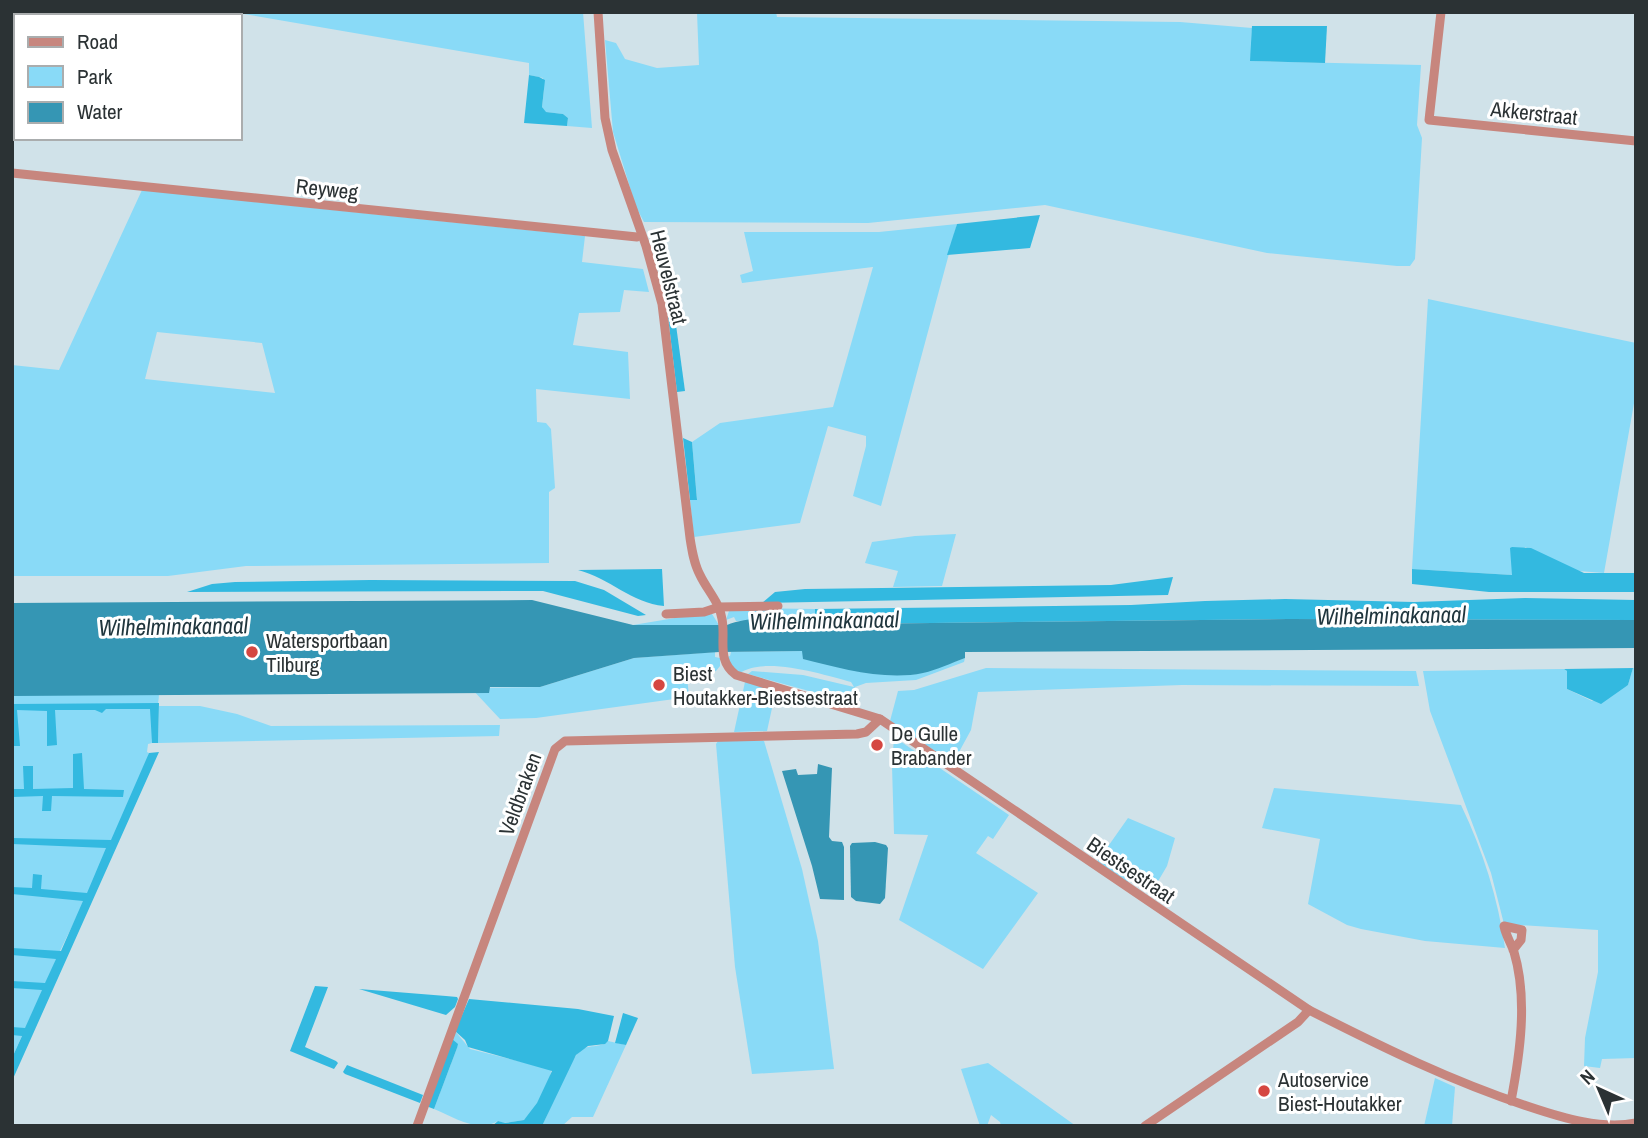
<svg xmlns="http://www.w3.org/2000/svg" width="1648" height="1138" font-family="'Archivo Narrow',sans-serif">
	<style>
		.green { fill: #89daf7; fill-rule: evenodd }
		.forest { fill: #33b9e0 }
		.water { fill: #3596b4 }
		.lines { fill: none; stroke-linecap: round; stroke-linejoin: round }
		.minor { stroke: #c7867e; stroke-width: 9 }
		.poi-dot { fill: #d54741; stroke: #fff; stroke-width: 2.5 }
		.labels { text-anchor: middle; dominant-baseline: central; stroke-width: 6; stroke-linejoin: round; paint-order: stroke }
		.street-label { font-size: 21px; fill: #2b3234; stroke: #fff }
		.poi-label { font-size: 21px; fill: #2b3234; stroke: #fff; text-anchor: start }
		.water-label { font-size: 23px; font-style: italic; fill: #20363e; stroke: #fff }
	</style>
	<rect width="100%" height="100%" fill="#d0e2e9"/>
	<!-- green -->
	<g class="green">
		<polygon points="232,12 583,12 592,128 567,126 568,118 563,114 545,112 542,107 544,89 543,78 529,75 529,63"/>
		<polygon points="697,12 776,12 777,17 1180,22 1252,28 1251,61 1421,65 1417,125 1422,138 1415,259 1410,266 1397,266 1267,253 1045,205 868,223 644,222 636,207 613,132 605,40 616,43 625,59 657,68 699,65"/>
		<path d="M142,190L585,236L582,262L643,269L649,292L624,290L620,312L579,313L573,345L628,352L630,399L536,389L537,422L546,423L551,429L555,488L549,492V563L246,566L168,576H12V365L59,370ZM157,332L262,343L275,393L145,379Z"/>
		<polygon points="957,224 881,506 853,496 866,446 866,436 828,426 800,523 694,537 690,500 697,499 692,442 720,423 833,407 873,267 742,283 740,275 753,271 744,232 879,232"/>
		<polygon points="1428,299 1636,343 1636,392 1604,573 1578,571 1525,547 1512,575 1412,569"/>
		<polygon points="956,534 942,586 893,587 898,571 865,563 872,542 915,536"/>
		<polygon points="740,608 815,609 815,619 736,621 734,617 726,620 729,611"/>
		<polygon points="705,613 712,614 719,625 633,625"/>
		<path d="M803,651L922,673L965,658L964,662L916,680L866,683L855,687L845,701L748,674L752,671L803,675L854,687L851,682C824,675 765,656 740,673L733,670L726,657L730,656L731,652Z"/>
		<polygon points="715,652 715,657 720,658 720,666 716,671 687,676 689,697 536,718 500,719 471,688 540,687 634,658"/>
		<polygon points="986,668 1416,671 1419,686 1182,685 978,692 971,730 953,763 890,721 898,691 914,690"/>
		<polygon points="1633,668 1636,668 1636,1058 1602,1059 1600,1068 1584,1066 1585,1038 1598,972 1598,930 1504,924 1491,873 1430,711 1423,671 1564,669 1567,671 1567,689 1592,701 1628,685"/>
		<polygon points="745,682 776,690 767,731 734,732"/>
		<path d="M12,693H159C159,709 151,725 152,743L148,744L147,752L149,753L139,788L60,951L12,1058Z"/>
		<polygon points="159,706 200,706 237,714 271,726 500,725 499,736 158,743"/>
		<polygon points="894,737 1009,815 993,839 988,836 976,853 1038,893 983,969 899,920 928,835 894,834 892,766"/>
		<polygon points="718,741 764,741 802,869 818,941 834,1069 752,1074 735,967 716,744"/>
		<path d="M1274,788L1461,805C1483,851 1498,898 1505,948L1425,941L1361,929L1347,925L1308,904L1320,839L1262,828Z"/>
		<polygon points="1128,818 1175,838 1167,866 1157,883 1138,870 1127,883 1097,862"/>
		<path d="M455,1031L470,1049L551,1069C551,1084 536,1109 524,1120L504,1123L498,1121C478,1133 455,1118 434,1109L457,1048L452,1039Z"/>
		<path d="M608,1041L626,1045L593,1117H572L562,1126H542C549,1112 570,1060 579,1052C588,1043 600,1049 608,1041Z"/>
		<polygon points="988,1063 1076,1126 1001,1126 1000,1122 991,1115 987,1126 980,1126 961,1069"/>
		<polygon points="1435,1078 1455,1087 1452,1126 1424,1126"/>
	</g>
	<!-- forest -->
	<g class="forest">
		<polygon points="1252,26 1327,26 1325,63 1250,61"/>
		<polygon points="529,75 539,77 545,80 542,107 546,112 563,114 568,118 567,126 524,123"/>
		<polygon points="1040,215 1030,248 947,255 957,224"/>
		<polygon points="666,300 671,300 673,303 685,391 677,392"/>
		<polygon points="683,438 692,442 697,500 690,500"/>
		<polygon points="1512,547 1531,548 1584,573 1636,573 1636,592 1489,592 1412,584 1412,569 1512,575 1510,548"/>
		<path d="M662,569L664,606C632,603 609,578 578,570Z"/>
		<polygon points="1173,577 1168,595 762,603 775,592 805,589 1111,585"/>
		<polygon points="370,580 575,581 604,590 646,615 638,616 543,591 187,592 212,584 235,582"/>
		<polygon points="1525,598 1636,600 1636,620 1288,619 846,624 815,619 815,609 1131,605 1205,601 1285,599 1414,602"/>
		<polygon points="1633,668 1628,685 1601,704 1567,689 1567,671 1564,669"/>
		<polygon points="159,703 158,743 152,743 150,709 106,709 102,713 95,710 55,710 57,745 47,746 47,711 17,710 20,746 12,746 12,704"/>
		<polygon points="159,752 12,1081 12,1058 22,1036 12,1035 12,1027 25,1028 42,990 12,988 12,981 45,983 56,959 12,955 12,948 61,951 83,901 12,894 12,887 32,888 33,874 42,875 41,889 87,893 106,848 12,844 12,838 111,840 149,753"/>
		<polygon points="82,753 84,789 124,790 123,797 52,796 51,811 42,811 43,796 12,797 12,789 24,789 23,766 33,766 33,789 73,788 73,754"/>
		<polygon points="315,986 328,987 305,1047 336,1061 338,1063 334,1069 290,1051"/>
		<polygon points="359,989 446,996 457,997 458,999 455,1007 446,1015"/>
		<polygon points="469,999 578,1009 614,1016 608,1041 605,1044 588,1046 576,1055 542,1126 492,1126 498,1121 505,1123 524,1120 537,1103 552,1071 468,1047 465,1040 455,1031"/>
		<polygon points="623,1013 638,1018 626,1045 615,1043"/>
		<polygon points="452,1039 458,1044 457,1048 434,1109 426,1106"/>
		<polygon points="347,1065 423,1095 420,1103 345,1074 343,1072"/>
	</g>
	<!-- water -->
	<g class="water">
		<path d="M532,600L633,625H727C756,613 813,619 846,624L1288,619L1636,620V648L965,652V658C951,663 937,670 923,673C885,681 839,668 803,659L802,651L719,652L634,658L540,687H490L489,693L12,696V603Z"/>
		<polygon points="818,764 832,768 829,837 832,841 842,842 844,847 844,900 820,899 812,866 782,771 796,769 798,775 817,774"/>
		<polygon points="875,842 886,845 888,848 885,898 880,904 856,901 851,897 850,846 852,843"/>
	</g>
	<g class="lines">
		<!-- minor -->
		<g class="minor">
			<path d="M598,12L605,118L612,150L646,246L662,304L690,538C692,551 694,564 700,575C707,590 720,603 722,619C726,640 716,660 736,675L880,719L1309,1010C1382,1047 1453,1082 1530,1107C1563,1118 1602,1130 1636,1123"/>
			<polyline points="1441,12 1429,120 1636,141"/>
			<polyline points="12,173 637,237"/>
			<polyline points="666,614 704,612 719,607 778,606"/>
			<path d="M1511,1101C1520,1054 1528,999 1514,952C1511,943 1506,936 1504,926L1522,930L1521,940L1513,950"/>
			<polyline points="417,1126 555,749 565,741 857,734 866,732 880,719"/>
			<polyline points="1145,1126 1298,1022 1309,1010"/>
		</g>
	</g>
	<!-- markers -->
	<g class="poi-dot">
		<circle cx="252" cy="652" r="7"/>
		<circle cx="659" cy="685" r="7"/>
		<circle cx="877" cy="745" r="7"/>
		<circle cx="1264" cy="1091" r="7"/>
	</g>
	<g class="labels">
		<!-- street labels -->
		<g class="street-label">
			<text transform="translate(1534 113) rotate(6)">Akkerstraat</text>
			<text transform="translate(327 189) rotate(6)">Reyweg</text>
			<text transform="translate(669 277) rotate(76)">Heuvelstraat</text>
			<text transform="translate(520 794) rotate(-70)">Veldbraken</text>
			<text transform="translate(1131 870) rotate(34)">Biestsestraat</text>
		</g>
		<!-- poi labels -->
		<g class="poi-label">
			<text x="266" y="640">Watersportbaan<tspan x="266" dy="24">Tilburg</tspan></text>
			<text x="673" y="673">Biest<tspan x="673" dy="24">Houtakker-Biestsestraat</tspan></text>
			<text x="891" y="733">De Gulle<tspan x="891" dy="24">Brabander</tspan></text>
			<text x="1278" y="1079">Autoservice<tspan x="1278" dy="24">Biest-Houtakker</tspan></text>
		</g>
		<!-- water labels -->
		<g class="water-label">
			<text transform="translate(1391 615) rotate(-1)">Wilhelminakanaal</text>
			<text transform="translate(824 620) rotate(-1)">Wilhelminakanaal</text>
			<text transform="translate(173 626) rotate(-1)">Wilhelminakanaal</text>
		</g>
	</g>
	<!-- border -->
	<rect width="1648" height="1138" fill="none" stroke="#2b3234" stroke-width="28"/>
	<!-- legend -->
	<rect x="14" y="14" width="228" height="126" fill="#ffffff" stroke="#aaadae" stroke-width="2"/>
	<rect x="28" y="37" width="35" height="10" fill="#c7867e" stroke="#aaadae" stroke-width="2"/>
	<text x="77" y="49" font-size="21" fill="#2b3234">Road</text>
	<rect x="28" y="66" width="35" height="21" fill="#89daf7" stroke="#aaadae" stroke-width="2"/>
	<text x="77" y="84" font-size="21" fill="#2b3234">Park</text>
	<rect x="28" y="102" width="35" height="21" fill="#3596b4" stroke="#aaadae" stroke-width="2"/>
	<text x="77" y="119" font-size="21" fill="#2b3234">Water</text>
	<!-- north arrow -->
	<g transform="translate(1599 1089) rotate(316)" stroke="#ffffff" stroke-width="5" paint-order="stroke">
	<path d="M0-5L12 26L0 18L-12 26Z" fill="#2b3234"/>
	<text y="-10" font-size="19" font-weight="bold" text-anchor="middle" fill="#2b3234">N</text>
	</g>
</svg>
